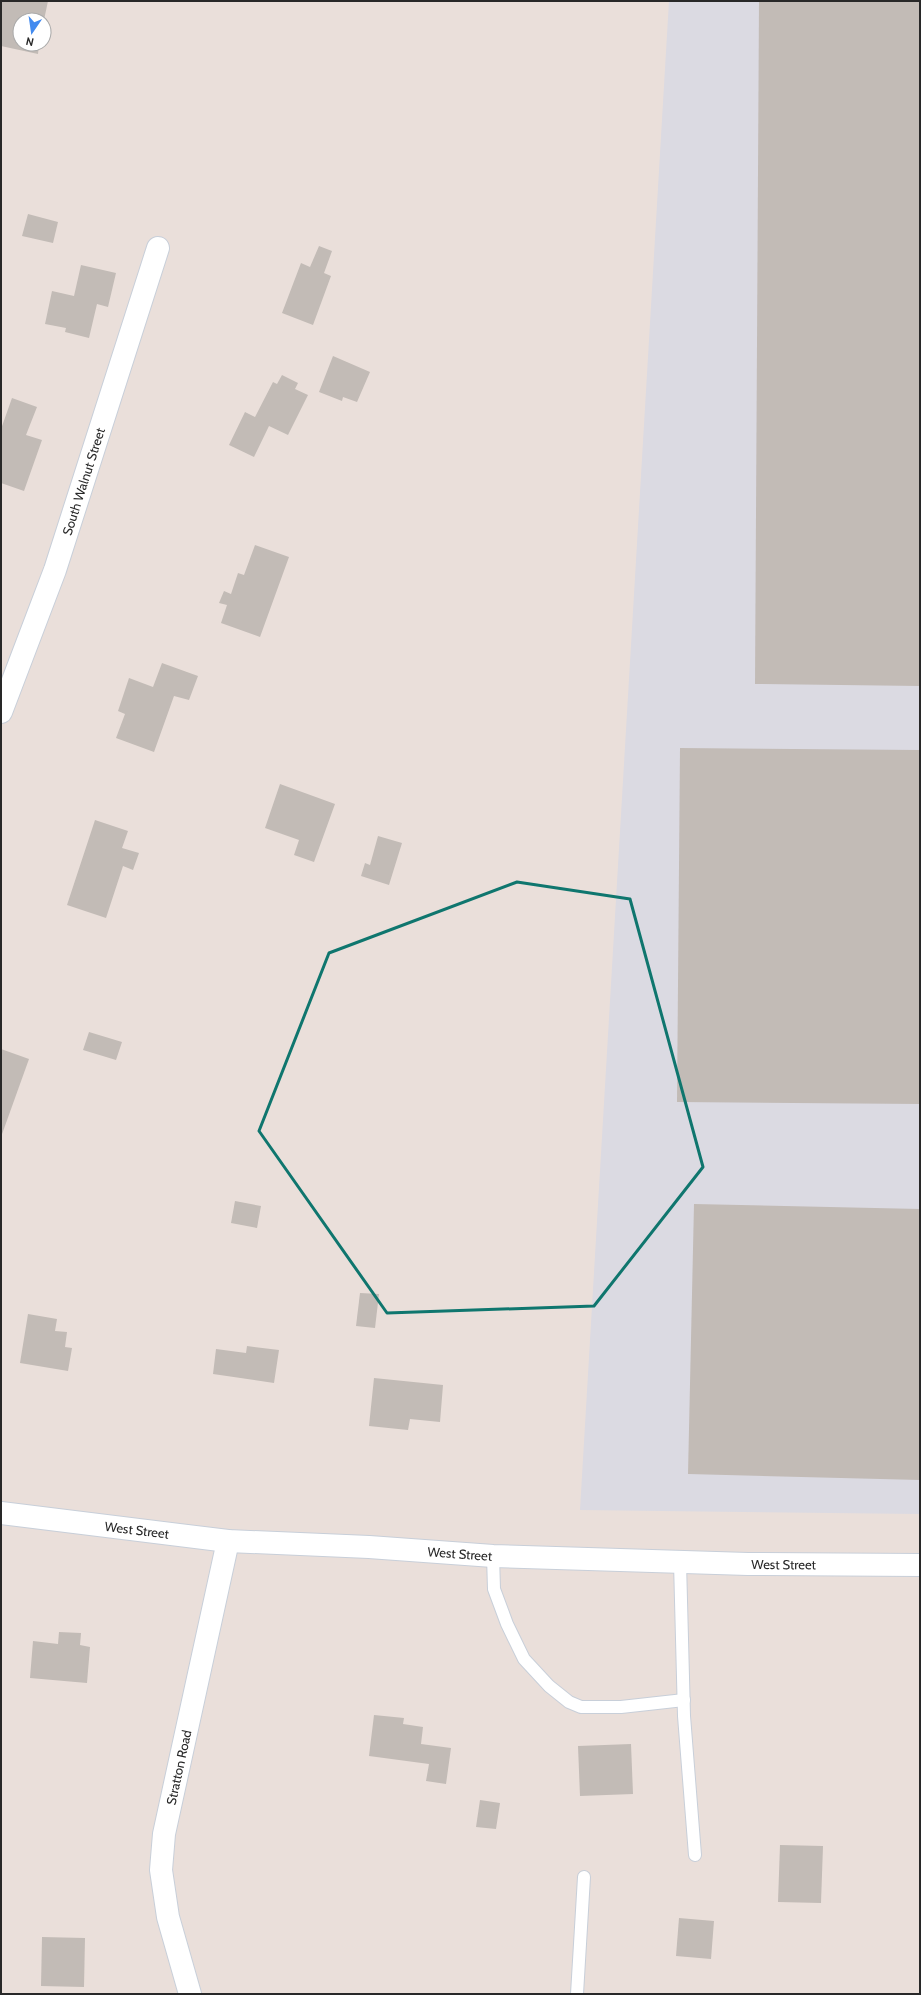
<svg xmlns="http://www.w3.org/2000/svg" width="921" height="1995" font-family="Cabin,sans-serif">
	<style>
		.industrial { fill: #dbdae2 }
		.building { fill: #c2bbb6 }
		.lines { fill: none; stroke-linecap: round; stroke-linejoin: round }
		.lane-casing { stroke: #c8cfd9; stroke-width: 14 }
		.street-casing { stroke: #c8cfd9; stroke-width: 24 }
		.secondary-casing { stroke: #c8cfd9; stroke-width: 24 }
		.lane { stroke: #fff; stroke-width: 12 }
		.street { stroke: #fff; stroke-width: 22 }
		.secondary { stroke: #fff; stroke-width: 22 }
		.marked { fill: none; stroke: #0f766e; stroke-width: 3; stroke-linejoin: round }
		.labels { text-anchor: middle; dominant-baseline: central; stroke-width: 3; stroke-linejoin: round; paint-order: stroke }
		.street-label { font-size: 13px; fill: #282828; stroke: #fff }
	</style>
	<rect width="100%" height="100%" fill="#eadfda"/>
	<!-- industrial -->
	<polygon class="industrial" points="669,1 920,1 920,1514 580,1510"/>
	<!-- building -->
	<g class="building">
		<polygon points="1,1 48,1 44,20 20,20 20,44 39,44 38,54 1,46"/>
		<polygon points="759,1 920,1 920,686 755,684"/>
		<polygon points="28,214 58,222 53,243 22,236"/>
		<polygon points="319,246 332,251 324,273 331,276 313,325 282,313 301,263 310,267"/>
		<polygon points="81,265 116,273 108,307 97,304 89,338 65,332 66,328 45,324 52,291 74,296"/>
		<polygon points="333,356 370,372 357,402 343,397 342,401 319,392"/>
		<polygon points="282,375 298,383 295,389 308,395 288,435 269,426 254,457 229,445 245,412 255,417 273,382 277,384"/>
		<polygon points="12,398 37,407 26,435 42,440 24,491 1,483 1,429"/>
		<polygon points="255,545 289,557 260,637 221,623 227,605 219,603 224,591 231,594 238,573 244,575"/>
		<polygon points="162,663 198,676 189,700 174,696 154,752 116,738 125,714 118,711 129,678 153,687"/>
		<polygon points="680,748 920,750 920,1104 677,1102"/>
		<polygon points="280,784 335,804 314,862 294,855 299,840 265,828"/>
		<polygon points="95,820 128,831 122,848 139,853 133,870 123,866 106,918 67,905"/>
		<polygon points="378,836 402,843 389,885 361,876 365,863 370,865"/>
		<polygon points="89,1032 122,1042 116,1060 83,1050"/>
		<polygon points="1,1049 29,1059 1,1137"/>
		<polygon points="235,1201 261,1206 257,1228 231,1223"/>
		<polygon points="694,1204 920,1209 920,1480 688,1474"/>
		<polygon points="360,1293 379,1294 375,1328 356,1326"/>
		<polygon points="28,1314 57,1319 55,1331 67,1332 65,1347 72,1348 68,1371 20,1363"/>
		<polygon points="247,1346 279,1350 274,1383 213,1374 216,1349 246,1353"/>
		<polygon points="374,1378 443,1385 440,1422 410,1419 408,1430 369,1426"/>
		<polygon points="59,1632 81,1633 80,1645 90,1647 87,1683 30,1678 33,1641 58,1644"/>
		<polygon points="374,1715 404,1718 403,1724 423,1727 421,1744 451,1748 446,1784 426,1781 429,1764 369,1756"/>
		<polygon points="631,1744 633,1794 580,1796 578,1746"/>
		<polygon points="480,1800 500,1803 496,1829 476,1827"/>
		<polygon points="780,1845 823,1846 821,1903 778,1902"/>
		<polygon points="679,1918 714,1921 711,1959 676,1956"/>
		<polygon points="42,1937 85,1938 84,1987 41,1986"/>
	</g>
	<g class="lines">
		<defs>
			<g id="lane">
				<polyline points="493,1556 494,1589 507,1624 524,1659 549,1686 569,1702 581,1707 621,1707 684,1700"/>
				<polyline points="680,1562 684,1716 695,1855"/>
				<polyline points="577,1994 584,1877"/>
			</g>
			<g id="street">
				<path id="s1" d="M1,712L55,570L158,248"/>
				<path id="s2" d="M190,1994L168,1917L161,1870L164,1834L228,1541"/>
			</g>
			<g id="secondary">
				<path id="s3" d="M1,1513L228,1541L369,1547L493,1556L748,1564L920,1565"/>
			</g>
		</defs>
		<!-- lane casing -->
		<use href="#lane" class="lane-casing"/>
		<!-- street casing -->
		<use href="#street" class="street-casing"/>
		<!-- secondary casing -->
		<use href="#secondary" class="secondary-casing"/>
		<!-- lane -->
		<use href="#lane" class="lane"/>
		<!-- street -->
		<use href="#street" class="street"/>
		<!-- secondary -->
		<use href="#secondary" class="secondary"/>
	</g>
	<!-- marked area -->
	<path class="marked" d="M517,882L630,899L703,1167L594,1306L387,1313L259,1131L329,953Z"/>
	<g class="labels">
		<!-- street labels -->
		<g class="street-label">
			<text stroke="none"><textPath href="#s1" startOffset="245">South Walnut Street</textPath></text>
			<text stroke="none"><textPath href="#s3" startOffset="137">West Street</textPath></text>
			<text stroke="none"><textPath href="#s3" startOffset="461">West Street</textPath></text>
			<text stroke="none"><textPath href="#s3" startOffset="785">West Street</textPath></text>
			<text stroke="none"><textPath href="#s2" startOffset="232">Stratton Road</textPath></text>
		</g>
	</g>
	<!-- border -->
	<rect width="921" height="1995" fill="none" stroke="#282828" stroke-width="4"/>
	<!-- north arrow -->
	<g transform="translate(32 32) rotate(193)"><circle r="19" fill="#ffffff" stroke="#a9a9a9"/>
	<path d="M0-3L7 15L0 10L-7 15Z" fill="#428aef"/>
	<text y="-6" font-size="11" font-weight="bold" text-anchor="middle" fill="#282828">N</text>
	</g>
</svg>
